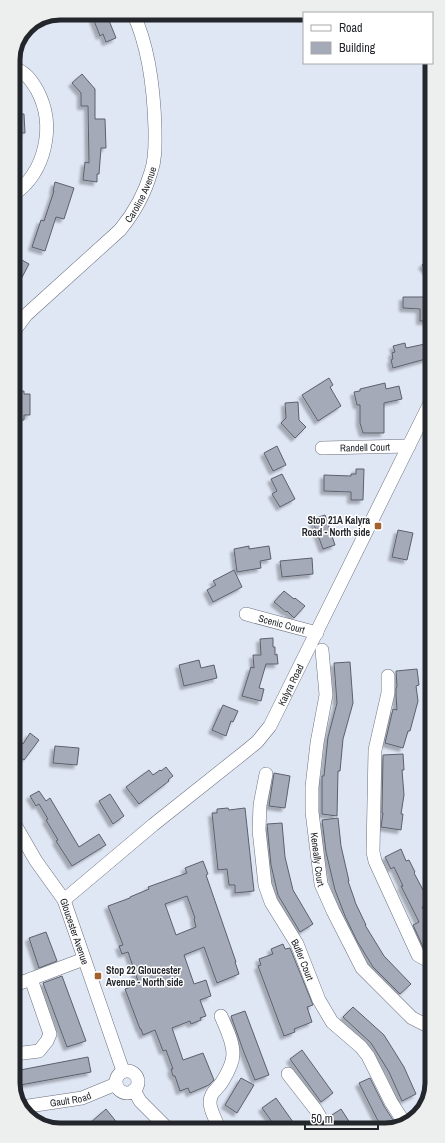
<svg xmlns="http://www.w3.org/2000/svg" width="445" height="1143" font-family="'Archivo Narrow',sans-serif">
	<style>
		.building { fill: #a4aab8; stroke: #5c616d; fill-rule: evenodd; filter: url(#shadow) }
		.lines { fill: none; stroke-linecap: round; stroke-linejoin: round }
		.minor-casing { stroke: #6b707d; stroke-width: 14 }
		.minor { stroke: #fff; stroke-width: 13 }
		.poi-dot { fill: #a2612d; stroke: #fff; stroke-width: 1.5 }
		.labels { text-anchor: middle; dominant-baseline: central; stroke-width: 3; stroke-linejoin: round; paint-order: stroke }
		.street-label { font-size: 10px; fill: #23262b; stroke: #fff }
		.poi-label { font-size: 10px; font-weight: bold; fill: #23262b; stroke: #fff; text-anchor: end }
		.rim { fill: none; stroke: #23262b; stroke-width: 5 }
	</style>
	<defs>
		<filter id="shadow"><feDropShadow dx="-3.5" dy="3.5" stdDeviation="1" flood-color="#0004"/></filter>
	</defs>
	<rect width="100%" height="100%" fill="#dfe6f4"/>
	<!-- building -->
	<g class="building">
		<polygon points="91,13 106,13 116,38 106,42 103,34 100,36"/>
		<polygon points="82,74 95,89 95,119 105,119 106,148 101,148 99,174 97,174 97,182 83,180 85,162 89,163 88,106 81,106 81,93 72,83"/>
		<polygon points="13,114 24,114 25,133 13,133"/>
		<polygon points="55,182 74,188 64,219 56,217 45,251 32,247 41,220 44,221 54,191 53,191"/>
		<polygon points="13,255 29,264 19,283 13,280"/>
		<polygon points="431,258 431,276 422,265"/>
		<polygon points="403,297 431,297 431,321 420,321 420,309 403,308"/>
		<polygon points="405,343 406,348 425,344 429,358 393,368 391,360 393,359 392,353 395,352 393,346"/>
		<polygon points="329,378 333,385 330,387 341,406 318,421 302,395"/>
		<polygon points="385,383 386,389 399,386 402,399 384,403 384,433 363,433 360,423 360,405 357,405 354,392 360,391 360,389"/>
		<polygon points="16,391 24,391 24,394 30,394 30,415 24,415 24,420 16,420"/>
		<polygon points="298,402 299,420 306,427 295,438 281,423 286,418 285,403"/>
		<polygon points="277,446 286,465 273,471 264,453"/>
		<polygon points="356,469 364,469 363,500 351,500 351,492 324,491 324,475 351,476 351,474 356,474"/>
		<polygon points="282,474 295,499 280,507 272,494 277,491 271,479"/>
		<polygon points="325,515 335,545 323,549 312,519"/>
		<polygon points="398,530 413,533 407,560 392,557"/>
		<polygon points="249,546 249,549 269,546 271,559 260,561 261,568 237,572 234,549"/>
		<polygon points="312,558 313,574 282,577 280,561"/>
		<polygon points="234,570 242,587 213,602 207,590 216,585 213,581"/>
		<polygon points="284,591 294,599 295,598 305,606 294,618 287,611 286,612 274,602"/>
		<polygon points="273,638 273,647 275,647 275,655 277,654 278,664 266,664 259,688 264,689 261,701 242,696 251,667 254,668 253,655 261,655 260,639"/>
		<polygon points="199,660 201,668 214,665 217,678 184,686 179,665"/>
		<polygon points="350,662 353,703 343,739 340,771 338,771 337,816 322,814 322,776 324,776 328,737 337,703 334,663"/>
		<polygon points="417,669 419,685 416,686 418,701 410,731 408,731 403,748 385,743 393,709 397,710 396,695 396,688 397,687 396,671"/>
		<polygon points="223,705 238,711 233,722 231,721 226,736 212,730"/>
		<polygon points="30,733 39,740 24,760 14,753 14,738 23,744"/>
		<polygon points="55,746 79,748 77,765 53,763"/>
		<polygon points="403,754 404,770 402,770 404,795 401,814 403,814 401,830 381,827 383,813 382,813 383,755"/>
		<polygon points="166,767 173,776 168,780 169,781 139,804 126,787 149,770 153,775 160,770 161,771"/>
		<polygon points="274,773 290,776 285,808 269,806"/>
		<polygon points="39,791 46,801 50,798 79,847 99,834 106,845 72,866 56,841 58,840 46,820 48,819 39,804 36,806 30,796"/>
		<polygon points="110,794 124,816 113,824 99,801"/>
		<polygon points="228,808 229,810 245,808 254,891 235,893 235,885 229,885 227,869 218,870 212,813 217,813 217,809"/>
		<polygon points="338,818 341,846 349,881 348,881 355,901 355,902 366,925 365,925 384,956 411,984 400,994 373,967 357,941 345,916 335,890 326,852 322,820"/>
		<polygon points="282,823 285,857 293,890 313,924 300,932 278,895 271,865 267,824"/>
		<polygon points="401,849 406,861 409,860 415,872 414,873 430,903 422,907 432,926 432,949 427,951 424,949 413,925 419,922 401,886 403,886 394,867 391,869 385,857"/>
		<path d="M203,861L208,874L206,875L236,962H235L239,974L217,983L204,947L184,955L194,984L206,980L211,996L200,1000L206,1016L200,1018L201,1020L191,1024L190,1021L172,1028L183,1060L203,1053L214,1080L209,1085L190,1093L188,1088L180,1091L175,1076H173L171,1069H173L166,1050L163,1051L155,1030L143,1035L141,1029H140L125,989L139,984L128,952L122,954L119,946L123,945L108,906L130,898V897L149,889L148,887L187,873L185,868ZM187,896L195,918L194,919L196,927L176,935L165,904Z"/>
		<polygon points="46,932 57,961 39,968 29,938"/>
		<polygon points="283,944 285,949 290,948 313,1005 307,1007 312,1022 294,1029 295,1032 284,1036 258,966 261,965 259,959 273,954 271,949"/>
		<polygon points="62,976 86,1041 67,1047 43,983"/>
		<polygon points="353,1007 384,1035 404,1067 416,1094 402,1101 389,1072 371,1043 343,1017"/>
		<polygon points="245,1011 269,1075 255,1080 243,1050 231,1016"/>
		<polygon points="302,1050 333,1093 321,1102 290,1059"/>
		<polygon points="88,1057 91,1072 15,1086 15,1071"/>
		<polygon points="241,1078 254,1085 237,1113 225,1105"/>
		<polygon points="370,1078 384,1106 395,1123 400,1127 397,1128 383,1128 377,1119 359,1083"/>
		<polygon points="276,1098 298,1129 277,1129 262,1108"/>
		<polygon points="106,1109 123,1130 82,1130"/>
		<polygon points="341,1109 354,1129 336,1129 334,1125 329,1117"/>
	</g>
	<g class="lines">
		<defs>
			<g id="minor">
				<path d="M13,68C25,71 31,80 37,90C56,125 46,172 13,195"/>
				<path id="s1" d="M14,331L26,315L120,230C134,213 145,193 151,172C156,158 155,143 155,129C154,92 149,47 133,13"/>
				<path id="s2" d="M322,448L409,446"/>
				<path id="s3" d="M246,614L317,633"/>
				<path id="s4" d="M322,650L326,695L317,743L312,787V812L321,884L333,911L362,968L412,1018L432,1028"/>
				<polyline points="388,676 388,693 375,750 373,852 375,861 418,955 432,963"/>
				<path id="s5" d="M266,774L260,805L259,830L265,885L271,902L297,944L319,1000L332,1022L361,1047L368,1056L391,1102L402,1119L407,1121"/>
				<path id="s6" d="M14,823L36,861L64,900L123,1071"/>
				<path id="s7" d="M64,900L153,825L246,751L257,742L270,726L431,401"/>
				<polyline points="15,985 84,959"/>
				<polyline points="15,1054 39,1051 47,1041 50,1034 31,979"/>
				<circle cx="127" cy="1082" r="11"/>
				<polyline points="288,1074 316,1110 327,1129"/>
				<polyline points="134,1090 140,1101 168,1129"/>
				<path id="s8" d="M22,1107L82,1098L116,1084"/>
				<path d="M219,1129C217,1122 210,1110 210,1103C210,1092 217,1090 222,1082C227,1074 233,1064 233,1054C233,1041 226,1028 221,1016"/>
			</g>
		</defs>
		<!-- minor casing -->
		<use href="#minor" class="minor-casing"/>
		<!-- minor -->
		<use href="#minor" class="minor"/>
	</g>
	<!-- markers -->
	<g class="poi-dot">
		<rect x="374" y="522" width="8" height="8" rx="2"/>
		<rect x="94" y="972" width="8" height="8" rx="2"/>
	</g>
	<g class="labels">
		<!-- street labels -->
		<g class="street-label">
			<text stroke="none"><textPath href="#s1" startOffset="188">Caroline Avenue</textPath></text>
			<text stroke="none"><textPath href="#s2" startOffset="43">Randell Court</textPath></text>
			<text stroke="none"><textPath href="#s3" startOffset="37">Scenic Court</textPath></text>
			<text stroke="none"><textPath href="#s7" startOffset="316">Kalyra Road</textPath></text>
			<text stroke="none"><textPath href="#s4" startOffset="211">Keneally Court</textPath></text>
			<text stroke="none"><textPath href="#s6" startOffset="125">Gloucester Avenue</textPath></text>
			<text stroke="none"><textPath href="#s5" startOffset="196">Butler Court</textPath></text>
			<text stroke="none"><textPath href="#s8" startOffset="49">Gault Road</textPath></text>
		</g>
		<!-- poi labels -->
		<g class="poi-label">
			<text x="370" y="520">Stop 21A Kalyra<tspan x="370" dy="12">Road - North side</tspan></text>
			<text x="106" y="970" text-anchor="start">Stop 22 Gloucester<tspan x="106" dy="12">Avenue - North side</tspan></text>
		</g>
	</g>
	<!-- crop -->
	<path d="M0 0H445V1143H0ZM60 20H385A40 40 0 0 1 425 60V1083A40 40 0 0 1 385 1123H60A40 40 0 0 1 20 1083V60A40 40 0 0 1 60 20Z" fill="#edeeee" fill-rule="evenodd"/>
	<path class="rim" d="M60 20H385A40 40 0 0 1 425 60V1083A40 40 0 0 1 385 1123H60A40 40 0 0 1 20 1083V60A40 40 0 0 1 60 20Z"/>
	<!-- legend -->
	<rect x="303" y="12" width="130" height="52" fill="#ffffff" stroke="#a7a8aa"/>
	<rect x="311" y="25" width="20" height="6" fill="#ffffff" stroke="#a7a8aa"/>
	<text x="339" y="32" font-size="12" fill="#23262b">Road</text>
	<rect x="311" y="42" width="20" height="12" fill="#a4aab8" stroke="#a7a8aa"/>
	<text x="339" y="52" font-size="12" fill="#23262b">Building</text>
	<!-- scale -->
	<path d="M305 1123v6h73v-6" fill="none" stroke="#23262b" stroke-width="2"/>
	<text x="311" y="1123" font-size="12" fill="#23262b" stroke="#ffffff" stroke-width="3" paint-order="stroke">50 m</text>
</svg>
